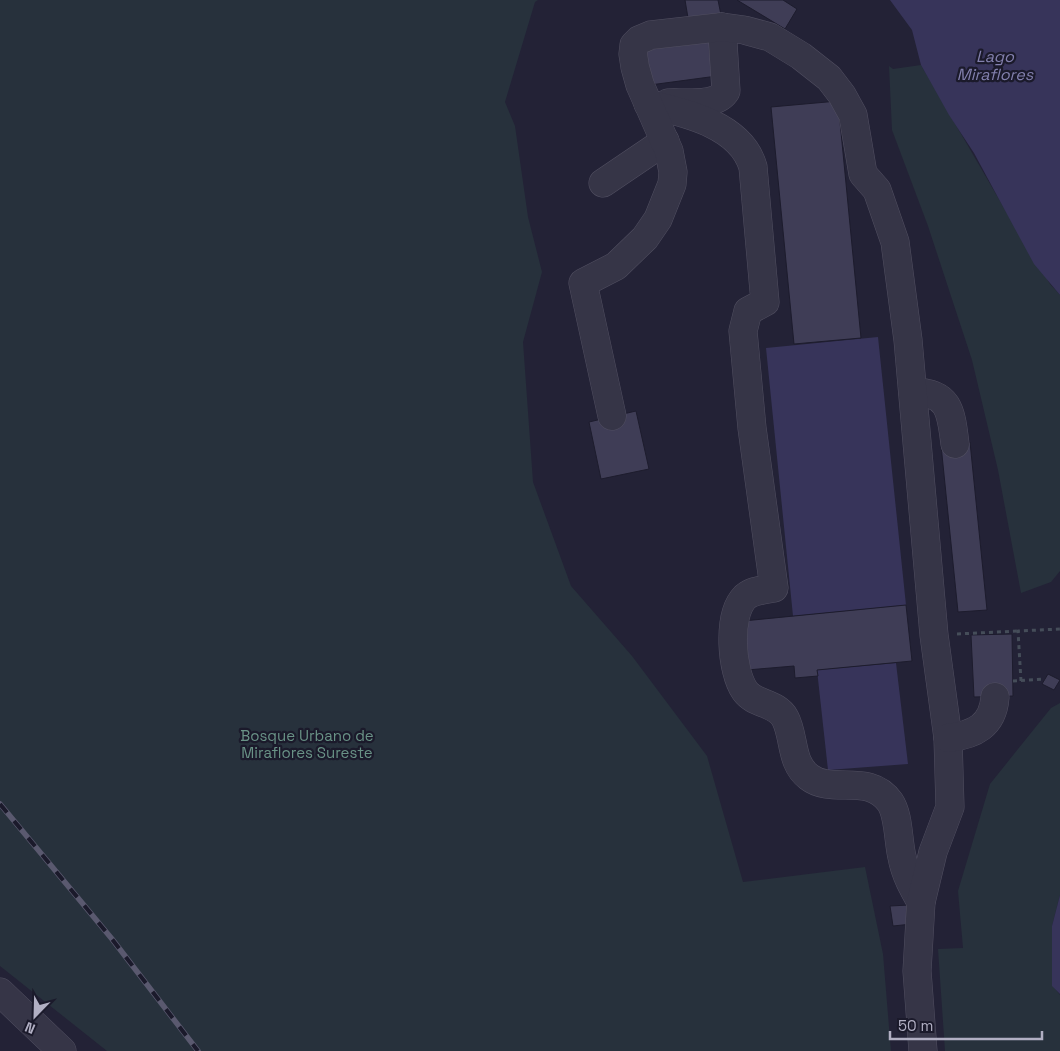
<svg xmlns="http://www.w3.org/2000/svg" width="1060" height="1051" font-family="'Space Grotesk',sans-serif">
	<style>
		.green { fill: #27313c }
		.water { fill: #37345a }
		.building { fill: #3f3d56; stroke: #1d1c2d }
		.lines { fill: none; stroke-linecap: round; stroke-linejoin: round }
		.minor-casing { stroke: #514f61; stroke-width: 29 }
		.path { stroke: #454d59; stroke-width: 3; stroke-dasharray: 4 4; stroke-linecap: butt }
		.minor { stroke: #363547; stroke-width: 28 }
		.rail-casing { stroke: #5a596f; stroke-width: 5.5 }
		.rail { stroke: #1b1a2b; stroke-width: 4; stroke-dasharray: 11; stroke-linecap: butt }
		.labels { text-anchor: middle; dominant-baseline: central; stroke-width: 4.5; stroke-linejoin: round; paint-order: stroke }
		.park-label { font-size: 15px; fill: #699286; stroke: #1b1a2b }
		.water-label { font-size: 16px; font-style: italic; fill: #8380ae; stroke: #1b1a2b }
	</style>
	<rect width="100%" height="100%" fill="#232236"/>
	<!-- green -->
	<g class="green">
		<polygon points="0,0 538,0 535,2 505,102 515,126 528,217 542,272 523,342 533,482 571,586 632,656 707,756 743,882 865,867 883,954 891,1051 107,1051 0,966"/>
		<polygon points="921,65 1011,220 1050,284 1060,295 1060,571 1051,582 1021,593 998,470 972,360 928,226 892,130 889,66 893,69"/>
		<polygon points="1060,703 1060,895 1052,926 1052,985 1060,995 1060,1051 945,1051 938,949 963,948 958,891 990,784 1051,708"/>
	</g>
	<!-- water -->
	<g class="water">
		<polygon points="890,0 1060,0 1060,295 1034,264 974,153 949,115 921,65 912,30"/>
		<polygon points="878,337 906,605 793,616 766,348"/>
		<polygon points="896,663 908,764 828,770 817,670"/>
		<polygon points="1060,895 1060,994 1052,986 1052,926"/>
	</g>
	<!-- building -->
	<g class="building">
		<polygon points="685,0 718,0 722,20 689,24"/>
		<polygon points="737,0 783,0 797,9 785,29"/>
		<polygon points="711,38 717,76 650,85 645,48"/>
		<polygon points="838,101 861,338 794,344 771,107"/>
		<polygon points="636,411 649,469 601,479 589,422"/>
		<polygon points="970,442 987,610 958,612 941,445"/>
		<polygon points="906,605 912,661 817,670 818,676 795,678 794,666 747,670 743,621"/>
		<polygon points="1012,634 1013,696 974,697 971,635"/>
		<polygon points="1048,674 1060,680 1054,690 1042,684"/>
		<polygon points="909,905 912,924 893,926 890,906"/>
	</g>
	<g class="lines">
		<defs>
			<g id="minor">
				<path d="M668,103C684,102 717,107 726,91L722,27"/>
				<path d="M648,104C686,113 741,125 753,167L765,302L748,311L743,331L752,428L774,588C764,590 753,590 745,597C727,615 731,671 745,691C755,705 776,702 785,718C795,737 790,763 809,777C832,795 869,772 890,802C899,815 898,841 902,857C905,874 913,888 921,902"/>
				<polyline points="603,183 665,141"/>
				<path d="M913,392C950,392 951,412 955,444"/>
				<polyline points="612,416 583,283 616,266 645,238 658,219 672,184 673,172 669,151 640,85 635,67 633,54 634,45 639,40 651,35 722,27 744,30 770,37 801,56 829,78 842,95 853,115 863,174 877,190 895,242 908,340 934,635 948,738 950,807 933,852 921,902 917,971 923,1051"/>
				<path d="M948,738C974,735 993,726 995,697"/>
				<polyline points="0,992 62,1051"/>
			</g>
		</defs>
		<!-- minor casing -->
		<use href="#minor" class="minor-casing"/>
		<!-- path -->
		<g class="path">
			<polyline points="957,634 1018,631"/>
			<polyline points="1013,681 1045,679"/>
			<polyline points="1021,681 1018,631 1060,629"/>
		</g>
		<!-- minor -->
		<use href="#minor" class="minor"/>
		<defs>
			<polyline id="rail" points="0,804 112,939 198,1051"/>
		</defs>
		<!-- rail casing -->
		<use href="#rail" class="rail-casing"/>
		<!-- rail -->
		<use href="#rail" class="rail"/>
	</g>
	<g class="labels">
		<!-- park labels -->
		<g class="park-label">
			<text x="307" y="735">Bosque Urbano de<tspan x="307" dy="17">Miraflores Sureste</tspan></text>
		</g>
		<!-- water labels -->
		<g class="water-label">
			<text x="995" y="56">Lago<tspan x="995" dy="18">Miraflores</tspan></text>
		</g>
	</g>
	<!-- north arrow -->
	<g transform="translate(35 1016) rotate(203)" stroke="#1b1a2b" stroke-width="4" paint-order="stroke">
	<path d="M0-4L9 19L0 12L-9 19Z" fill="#b1afc3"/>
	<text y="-8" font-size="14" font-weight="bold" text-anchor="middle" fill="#b1afc3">N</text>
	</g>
	<!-- scale -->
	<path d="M890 1031v8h152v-8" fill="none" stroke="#b1afc3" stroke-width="2.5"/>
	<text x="898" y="1031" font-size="15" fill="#b1afc3" stroke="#1b1a2b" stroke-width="4" paint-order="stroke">50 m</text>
</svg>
